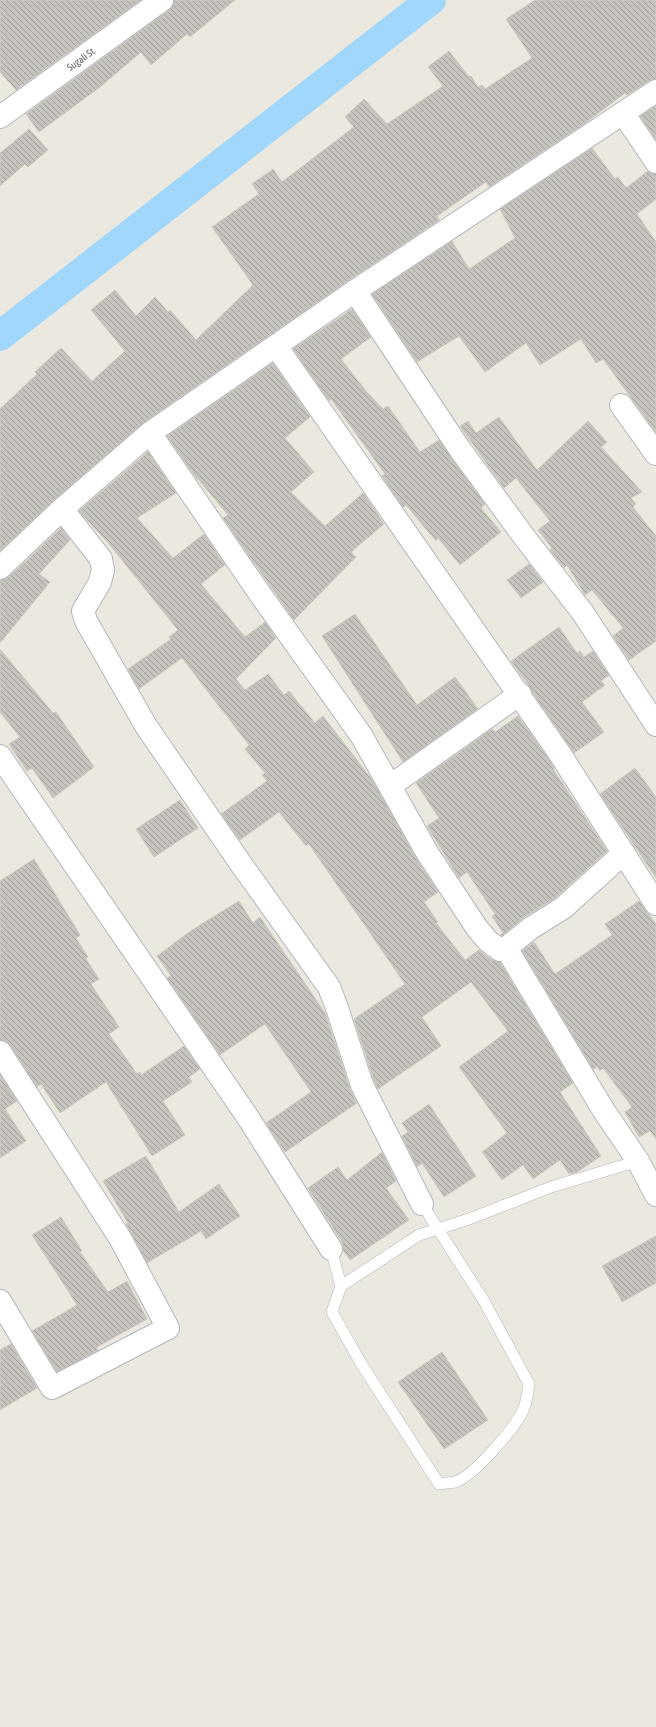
<svg xmlns="http://www.w3.org/2000/svg" width="656" height="1727" font-family="'Asap Condensed',sans-serif">
	<style>
		.lines { fill: none; stroke-linecap: round; stroke-linejoin: round }
		.canal { stroke: #a1d7fb; stroke-width: 30 }
		.building { fill: url(#building-back-hatch); stroke: #cfcabf }
		.service-casing { stroke: #b3b6ba; stroke-width: 12 }
		.minor-casing { stroke: #b3b6ba; stroke-width: 24 }
		.tertiary-casing { stroke: #b3b6ba; stroke-width: 24 }
		.service { stroke: #fff; stroke-width: 11 }
		.minor { stroke: #fff; stroke-width: 22 }
		.tertiary { stroke: #fff; stroke-width: 22 }
		.labels { text-anchor: middle; dominant-baseline: central; stroke-width: 3; stroke-linejoin: round; paint-order: stroke }
		.street-label { font-size: 10px; fill: #595d61; stroke: #fff }
	</style>
	<defs>
		<pattern id="building-back-hatch" width="6" height="6" patternUnits="userSpaceOnUse"><rect width="6" height="6" fill="#c6c3be"/><path d="M-1 5l2 2M0 0l6 6M5-1l2 2" fill="none" stroke="#a4a29e"/></pattern>
	</defs>
	<rect width="100%" height="100%" fill="#ebe8e0"/>
	<g class="lines">
		<!-- canal -->
		<polyline class="canal" points="0,336 431,0"/>
	</g>
	<!-- building -->
	<g class="building">
		<polygon points="0,0 141,0 16,90 0,72"/>
		<polygon points="174,0 235,0 190,37 187,34 151,65 141,52 100,87 39,132 26,114 169,10 173,5"/>
		<polygon points="535,0 656,0 656,79 649,81 627,95 625,93 581,126 489,187 486,182 437,216 439,220 348,281 143,423 54,500 0,551 0,409 37,374 35,372 61,348 92,381 125,351 91,310 115,290 136,316 155,297 168,312 170,310 196,340 253,285 212,227 259,194 252,184 273,169 282,182 354,127 345,117 364,99 387,124 443,86 428,67 449,51 469,77 471,76 478,87 482,85 485,89 532,58 506,19"/>
		<polygon points="656,106 656,140 640,116"/>
		<polygon points="29,129 48,150 28,167 25,164 0,186 0,153"/>
		<polygon points="592,148 615,179 618,177 626,188 648,171 656,174 656,199 637,214 656,242 656,432 603,359 596,363 581,339 540,365 526,343 485,372 459,336 417,362 372,294 452,241 469,269 515,238 500,209"/>
		<polygon points="352,309 371,337 341,359 366,391 383,409 388,406 420,452 439,440 485,504 481,508 501,532 460,565 438,538 436,541 406,505 403,507 382,476 385,474 331,399 329,401 293,349"/>
		<polygon points="273,363 310,417 285,438 314,472 291,492 325,526 363,493 384,524 351,552 356,557 294,620 223,518 228,515 198,479 197,479 167,436"/>
		<polygon points="499,417 537,470 588,421 607,442 601,447 642,492 631,498 636,504 633,507 656,536 656,641 629,660 613,636 623,628 592,590 585,595 567,565 564,568 550,550 552,548 538,530 550,521 516,478 504,488 460,426 468,421 476,433"/>
		<polygon points="148,452 176,493 137,518 173,558 204,534 225,565 201,584 245,637 265,622 276,638 236,679 245,690 268,674 284,695 289,691 315,723 323,716 373,781 417,860 438,892 424,902 438,922 436,923 465,960 479,950 492,960 500,962 573,1083 560,1092 601,1156 577,1172 569,1174 560,1160 533,1179 523,1165 502,1180 482,1152 507,1133 459,1067 508,1031 471,982 422,1017 441,1046 378,1089 374,1080 354,1019 405,984 309,844 306,846 279,812 240,840 221,814 267,781 262,775 265,773 245,749 249,745 182,658 139,689 128,669 171,639 169,637 178,630 110,545 79,511"/>
		<polygon points="61,528 70,540 39,574 50,582 0,643 0,580 9,577"/>
		<polygon points="529,564 543,582 521,598 507,580"/>
		<polygon points="355,614 417,705 455,677 478,709 403,762 322,636"/>
		<polygon points="559,627 577,653 580,651 584,657 593,651 609,675 601,681 605,685 582,702 604,732 574,753 532,692 530,687 511,661"/>
		<polygon points="0,649 53,713 56,712 94,767 53,798 32,768 27,771 9,744 20,737 0,712"/>
		<polygon points="518,716 548,758 554,768 553,769 607,851 555,898 524,917 502,936 500,935 503,933 492,916 495,914 467,872 459,878 427,826 439,818 416,783 492,729 495,732"/>
		<polygon points="635,768 656,797 656,878 600,794"/>
		<polygon points="180,800 198,828 154,857 136,829"/>
		<polygon points="34,859 80,935 76,938 88,957 86,959 99,979 91,984 119,1027 109,1034 137,1074 140,1072 141,1075 184,1046 200,1069 189,1077 192,1082 163,1101 185,1135 152,1156 106,1082 60,1113 41,1084 37,1087 10,1045 6,1041 0,1040 0,881"/>
		<polygon points="239,901 253,923 260,917 325,1013 350,1089 357,1103 285,1152 266,1123 311,1092 265,1024 220,1055 167,978 171,976 157,956 192,930"/>
		<polygon points="639,901 656,924 656,1139 650,1131 639,1137 625,1112 632,1107 603,1068 600,1071 597,1067 593,1069 522,951 534,942 555,974 612,935 605,924"/>
		<polygon points="0,1075 17,1101 5,1109 26,1141 0,1158"/>
		<polygon points="429,1104 476,1176 444,1197 422,1163 417,1167 402,1136 408,1132 402,1123"/>
		<polygon points="382,1152 396,1181 386,1188 409,1220 350,1260 343,1250 342,1242 308,1188 338,1167 347,1180"/>
		<polygon points="146,1156 179,1212 219,1184 240,1216 206,1239 201,1231 147,1263 126,1224 128,1223 103,1181"/>
		<polygon points="61,1217 82,1251 80,1252 108,1292 127,1281 147,1319 97,1347 98,1350 57,1372 32,1331 77,1305 32,1235"/>
		<polygon points="656,1236 656,1283 622,1302 602,1266"/>
		<polygon points="11,1344 37,1388 0,1410 0,1350"/>
		<polygon points="442,1352 488,1420 444,1449 398,1382"/>
	</g>
	<g class="lines">
		<defs>
			<g id="service">
				<path d="M422,1204L484,1301L529,1384C528,1391 527,1400 524,1408C517,1426 473,1477 455,1482C450,1483 444,1483 439,1484L362,1365L332,1312L341,1286L419,1235L469,1219L551,1187L638,1161"/>
				<polyline points="331,1249 341,1286"/>
			</g>
			<g id="minor">
				<polyline points="623,113 656,162"/>
				<path id="s1" d="M0,117L162,0"/>
				<polyline points="355,291 459,448 525,538 583,613 656,725"/>
				<polyline points="276,346 558,751 656,904"/>
				<polyline points="621,405 656,454"/>
				<polyline points="150,433 260,594 361,735 428,854 477,928 488,941 500,950 506,948 531,928 563,908 624,853"/>
				<polyline points="62,509 101,559 103,570 100,582 83,611 86,621 146,726 241,864 329,987 337,1008 362,1085 422,1204"/>
				<polyline points="0,756 249,1119 331,1249"/>
				<polyline points="390,786 520,694"/>
				<polyline points="506,948 604,1111 638,1161 656,1195"/>
				<polyline points="0,1052 120,1238 168,1328 52,1388 0,1301"/>
			</g>
			<polyline id="tertiary" points="0,568 62,509 150,433 355,291 656,91"/>
		</defs>
		<!-- service casing -->
		<use href="#service" class="service-casing"/>
		<!-- minor casing -->
		<use href="#minor" class="minor-casing"/>
		<!-- tertiary casing -->
		<use href="#tertiary" class="tertiary-casing"/>
		<!-- service -->
		<use href="#service" class="service"/>
		<!-- minor -->
		<use href="#minor" class="minor"/>
		<!-- tertiary -->
		<use href="#tertiary" class="tertiary"/>
	</g>
	<g class="labels">
		<!-- street labels -->
		<g class="street-label">
			<text stroke="none"><textPath href="#s1" startOffset="100">Sugali St.</textPath></text>
		</g>
	</g>
</svg>
